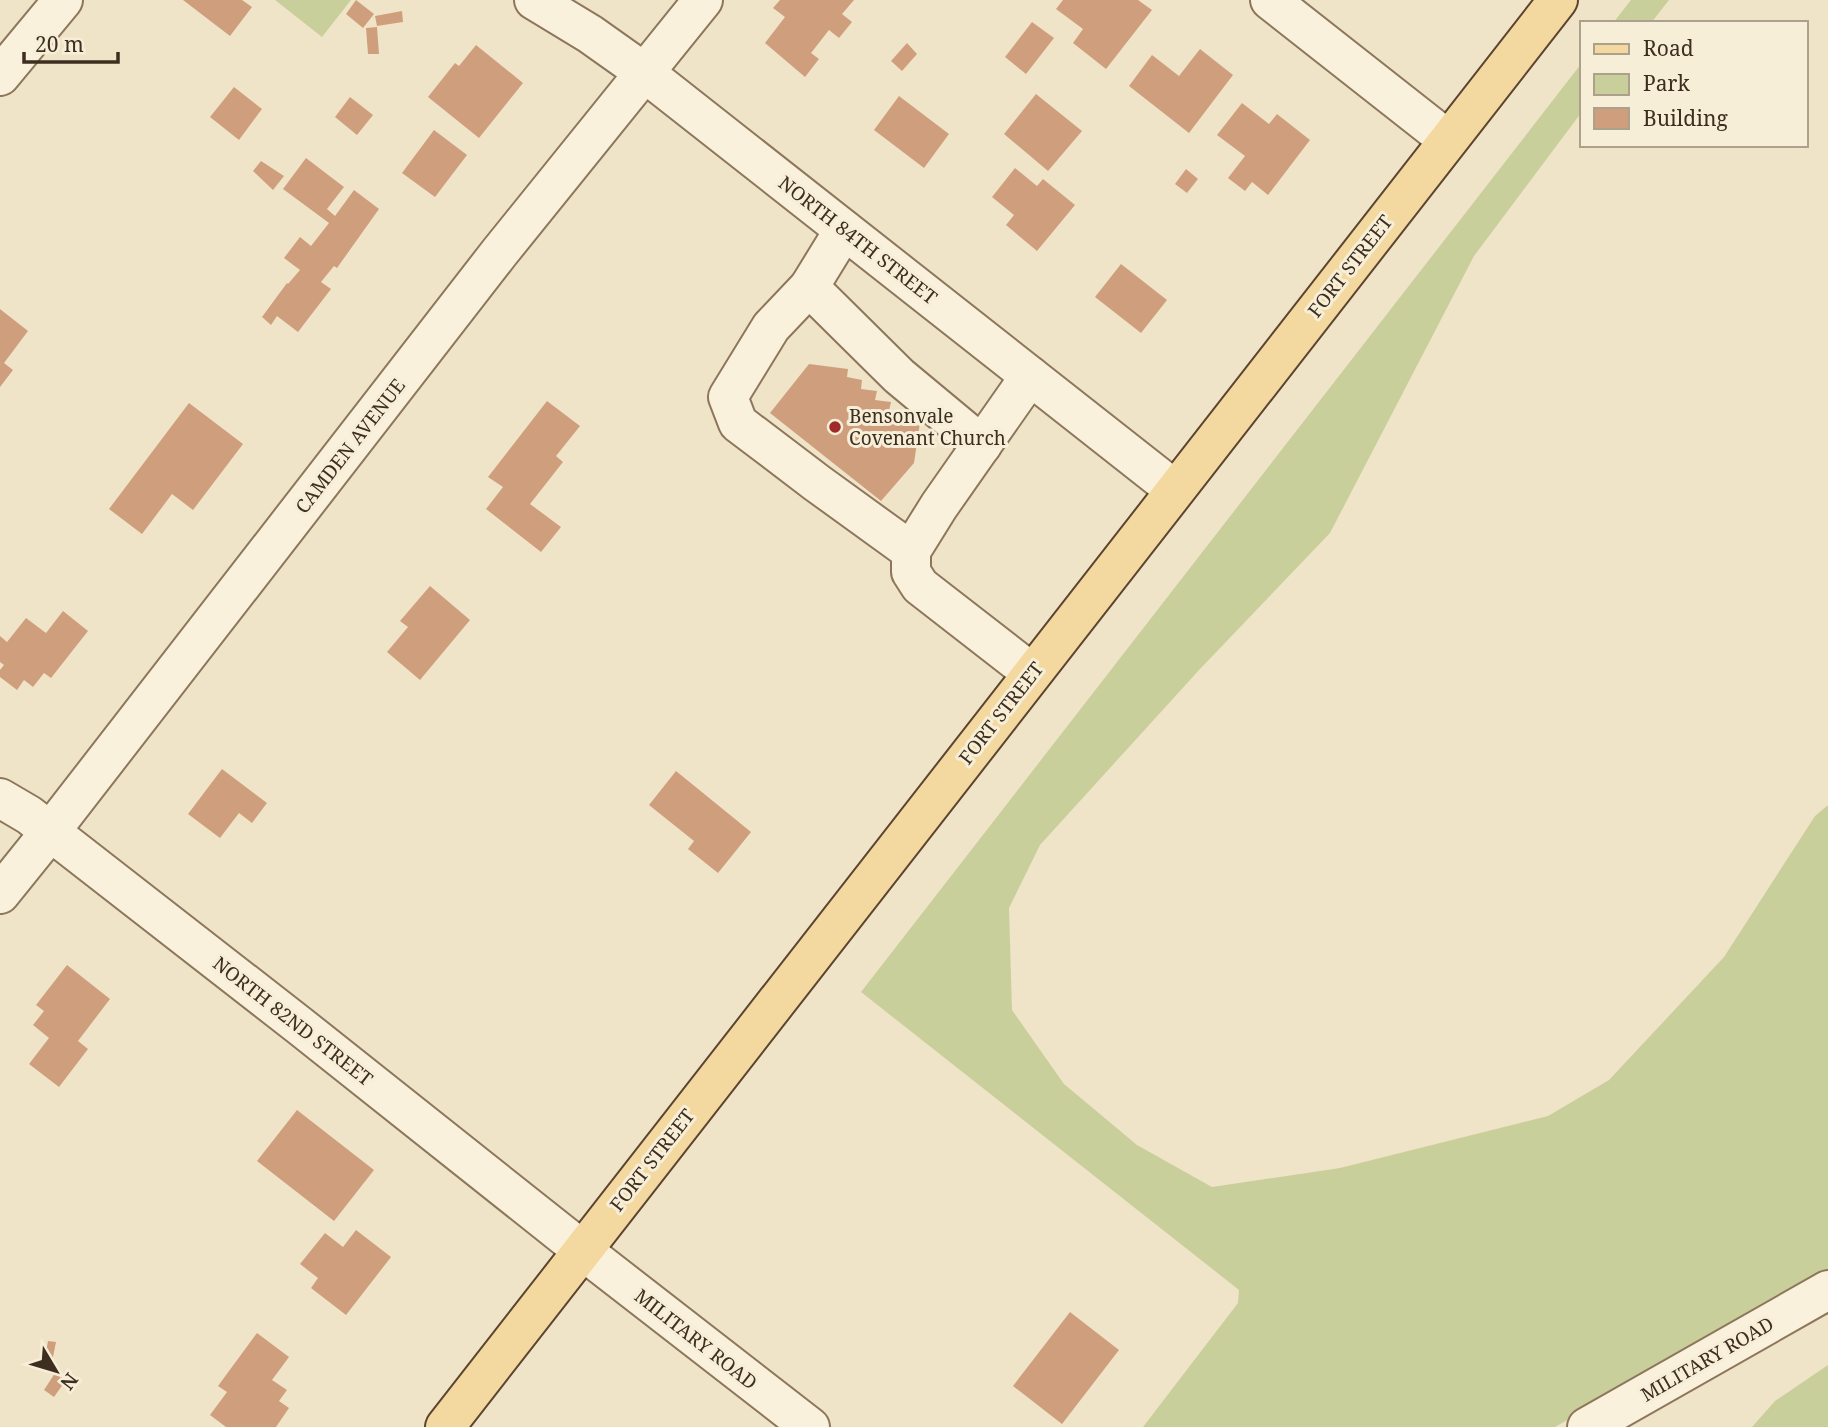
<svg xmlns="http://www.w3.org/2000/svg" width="1828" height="1427" font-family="'Noto Serif',serif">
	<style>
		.green { fill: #c9cf9b }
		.building { fill: #cf9f7d }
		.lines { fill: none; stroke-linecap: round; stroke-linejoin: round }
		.minor-casing { stroke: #8d765c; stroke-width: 42 }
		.major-casing { stroke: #5b4430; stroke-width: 42 }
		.minor { stroke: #faf1dc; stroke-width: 38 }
		.major { stroke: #f3d9a0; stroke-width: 38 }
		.poi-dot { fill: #9e2a2b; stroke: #f7eed8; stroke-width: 2.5 }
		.labels { text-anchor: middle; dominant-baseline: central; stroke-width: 6; stroke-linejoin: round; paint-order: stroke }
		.street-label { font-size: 19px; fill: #3d2e20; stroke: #f7eed8 }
		.poi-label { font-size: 19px; fill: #3d2e20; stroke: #f7eed8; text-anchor: start }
	</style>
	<rect width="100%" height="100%" fill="#f0e4c8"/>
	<!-- green -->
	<g class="green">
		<polygon points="275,0 351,0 322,37"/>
		<polygon points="1631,0 1669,0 1651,23 1613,23"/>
		<polygon points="1581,64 1581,113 1474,256 1330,533 1200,669 1040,845 1009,908 1012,1010 1064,1084 1137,1145 1212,1187 1340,1168 1548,1116 1609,1080 1724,957 1815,816 1828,805 1828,1273 1555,1427 1143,1427 1238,1303 1239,1290 861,992"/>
		<polygon points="1828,1365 1828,1427 1752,1427 1775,1401"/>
	</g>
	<!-- building -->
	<g class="building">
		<polygon points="183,0 242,0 252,7 230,36"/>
		<polygon points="356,0 374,14 363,28 346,14"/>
		<polygon points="780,0 854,0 842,14 852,22 839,38 829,30 811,53 819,59 805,77 765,43 785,17 773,8"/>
		<polygon points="1063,0 1138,0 1152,10 1106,69 1073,43 1083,29 1056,9"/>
		<polygon points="402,11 403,22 377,26 375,16"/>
		<polygon points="1032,22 1054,38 1026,74 1005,57"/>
		<polygon points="377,27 379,54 368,54 366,28"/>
		<polygon points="907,43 917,54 902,71 891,61"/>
		<polygon points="476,45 523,83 479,138 428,97 455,63 459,66"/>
		<polygon points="1200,49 1233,75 1189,133 1129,86 1152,55 1179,76"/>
		<polygon points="234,87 262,109 239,140 210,117"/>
		<polygon points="1036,94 1082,131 1048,171 1004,134"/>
		<polygon points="899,96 949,134 924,168 874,130"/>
		<polygon points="350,97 373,115 357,135 335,117"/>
		<polygon points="1242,103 1269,124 1277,114 1310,140 1268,195 1252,182 1245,191 1228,178 1245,156 1217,135"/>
		<polygon points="434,130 467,155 435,197 402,173"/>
		<polygon points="306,158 344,187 327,209 335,216 354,190 379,209 337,268 334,266 321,282 331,289 298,332 277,316 271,325 262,317 287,283 288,284 300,270 284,258 300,237 311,246 329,223 283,189"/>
		<polygon points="261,161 284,176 273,190 253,171"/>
		<polygon points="1015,168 1037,186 1043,179 1075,205 1037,251 1006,225 1014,215 992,197"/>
		<polygon points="1186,169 1198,179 1187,193 1175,184"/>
		<polygon points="1121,264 1167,300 1141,333 1095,297"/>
		<polygon points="0,309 28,331 4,363 13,370 0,387"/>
		<polygon points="809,364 848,369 847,377 862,380 861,389 877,391 875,400 891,402 889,411 921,416 914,463 881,501 770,413"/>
		<polygon points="547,401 580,426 556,456 563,462 530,504 561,527 541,552 486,509 503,487 488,477"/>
		<polygon points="189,403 243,444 193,510 172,494 142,534 109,509"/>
		<polygon points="430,586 470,620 420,680 387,652 408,627 400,621"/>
		<polygon points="63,611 88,631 51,678 44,673 33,687 24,680 17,690 0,677 0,670 4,665 0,662 0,636 7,642 26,618 46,633"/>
		<polygon points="222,769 267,803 252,823 239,813 220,838 188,814"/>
		<polygon points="676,771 751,832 718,873 688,849 694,841 649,805"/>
		<polygon points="67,965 110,999 78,1041 88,1049 59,1087 29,1064 49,1038 33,1025 44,1011 36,1005"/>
		<polygon points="297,1110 374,1170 334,1221 257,1161"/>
		<polygon points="356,1230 391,1257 346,1315 311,1288 318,1278 300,1264 325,1233 343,1247"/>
		<polygon points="1070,1312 1119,1350 1062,1424 1013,1386"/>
		<polygon points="257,1333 289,1357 272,1380 287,1390 279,1401 289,1408 276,1427 226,1427 210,1415 227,1392 218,1386"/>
		<polygon points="48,1341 56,1342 51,1367 44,1365"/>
		<polygon points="55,1373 66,1380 54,1397 44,1390"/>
	</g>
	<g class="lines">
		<defs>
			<g id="minor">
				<polyline points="534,0 590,34 645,73 1175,490"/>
				<polyline points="1270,0 1448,140"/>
				<polyline points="0,76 63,0"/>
				<polyline points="844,230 809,287 899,376 982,445"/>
				<polyline points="809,287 771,327 728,397 738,423 817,483 911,551"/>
				<polyline points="1030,376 939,506 911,551 911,572 920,586 1032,673"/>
				<polyline points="0,798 29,815 300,1026 582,1250 810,1427"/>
				<polyline points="0,894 50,832 499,253 703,0"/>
				<polyline points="1587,1427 1828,1290"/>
			</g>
			<polyline id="major" points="445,1427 1558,0"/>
		</defs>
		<!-- minor casing -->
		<use href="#minor" class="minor-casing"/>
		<!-- major casing -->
		<use href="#major" class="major-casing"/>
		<!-- minor -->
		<use href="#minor" class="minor"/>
		<!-- major -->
		<use href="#major" class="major"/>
	</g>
	<!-- markers -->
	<circle class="poi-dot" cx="835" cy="427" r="7"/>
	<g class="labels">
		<!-- street labels -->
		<g class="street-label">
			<text transform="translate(858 240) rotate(38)">NORTH 84TH STREET</text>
			<text transform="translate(1350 266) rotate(-52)">FORT STREET</text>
			<text transform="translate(350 446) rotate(-52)">CAMDEN AVENUE</text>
			<text transform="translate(1001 713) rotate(-52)">FORT STREET</text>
			<text transform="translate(293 1021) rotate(38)">NORTH 82ND STREET</text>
			<text transform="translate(652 1160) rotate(-52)">FORT STREET</text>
			<text transform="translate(696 1339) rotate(38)">MILITARY ROAD</text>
			<text transform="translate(1707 1359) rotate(-30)">MILITARY ROAD</text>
		</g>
		<!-- poi labels -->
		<g class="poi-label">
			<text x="849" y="416">Bensonvale<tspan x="849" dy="22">Covenant Church</tspan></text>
		</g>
	</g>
	<!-- legend -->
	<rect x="1580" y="21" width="228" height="126" fill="#f7eed8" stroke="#ada18e" stroke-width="2"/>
	<rect x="1594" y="44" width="35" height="10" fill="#f3d9a0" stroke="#ada18e" stroke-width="2"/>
	<text x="1643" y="56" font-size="21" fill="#3d2e20">Road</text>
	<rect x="1594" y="74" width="35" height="21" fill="#c9cf9b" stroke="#ada18e" stroke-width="2"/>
	<text x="1643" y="91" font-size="21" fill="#3d2e20">Park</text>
	<rect x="1594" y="108" width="35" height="21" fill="#cf9f7d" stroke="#ada18e" stroke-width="2"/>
	<text x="1643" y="126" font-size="21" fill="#3d2e20">Building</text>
	<!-- north arrow -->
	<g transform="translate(56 1371) rotate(128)" stroke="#f7eed8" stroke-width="5" paint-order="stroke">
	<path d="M0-5L12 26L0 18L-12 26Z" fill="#3d2e20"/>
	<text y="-10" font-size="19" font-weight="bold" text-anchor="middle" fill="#3d2e20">N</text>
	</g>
	<!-- scale -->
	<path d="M24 52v10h94v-10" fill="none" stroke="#3d2e20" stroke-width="3.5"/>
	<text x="35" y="52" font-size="21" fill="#3d2e20" stroke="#f7eed8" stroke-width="5" paint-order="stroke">20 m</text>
</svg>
